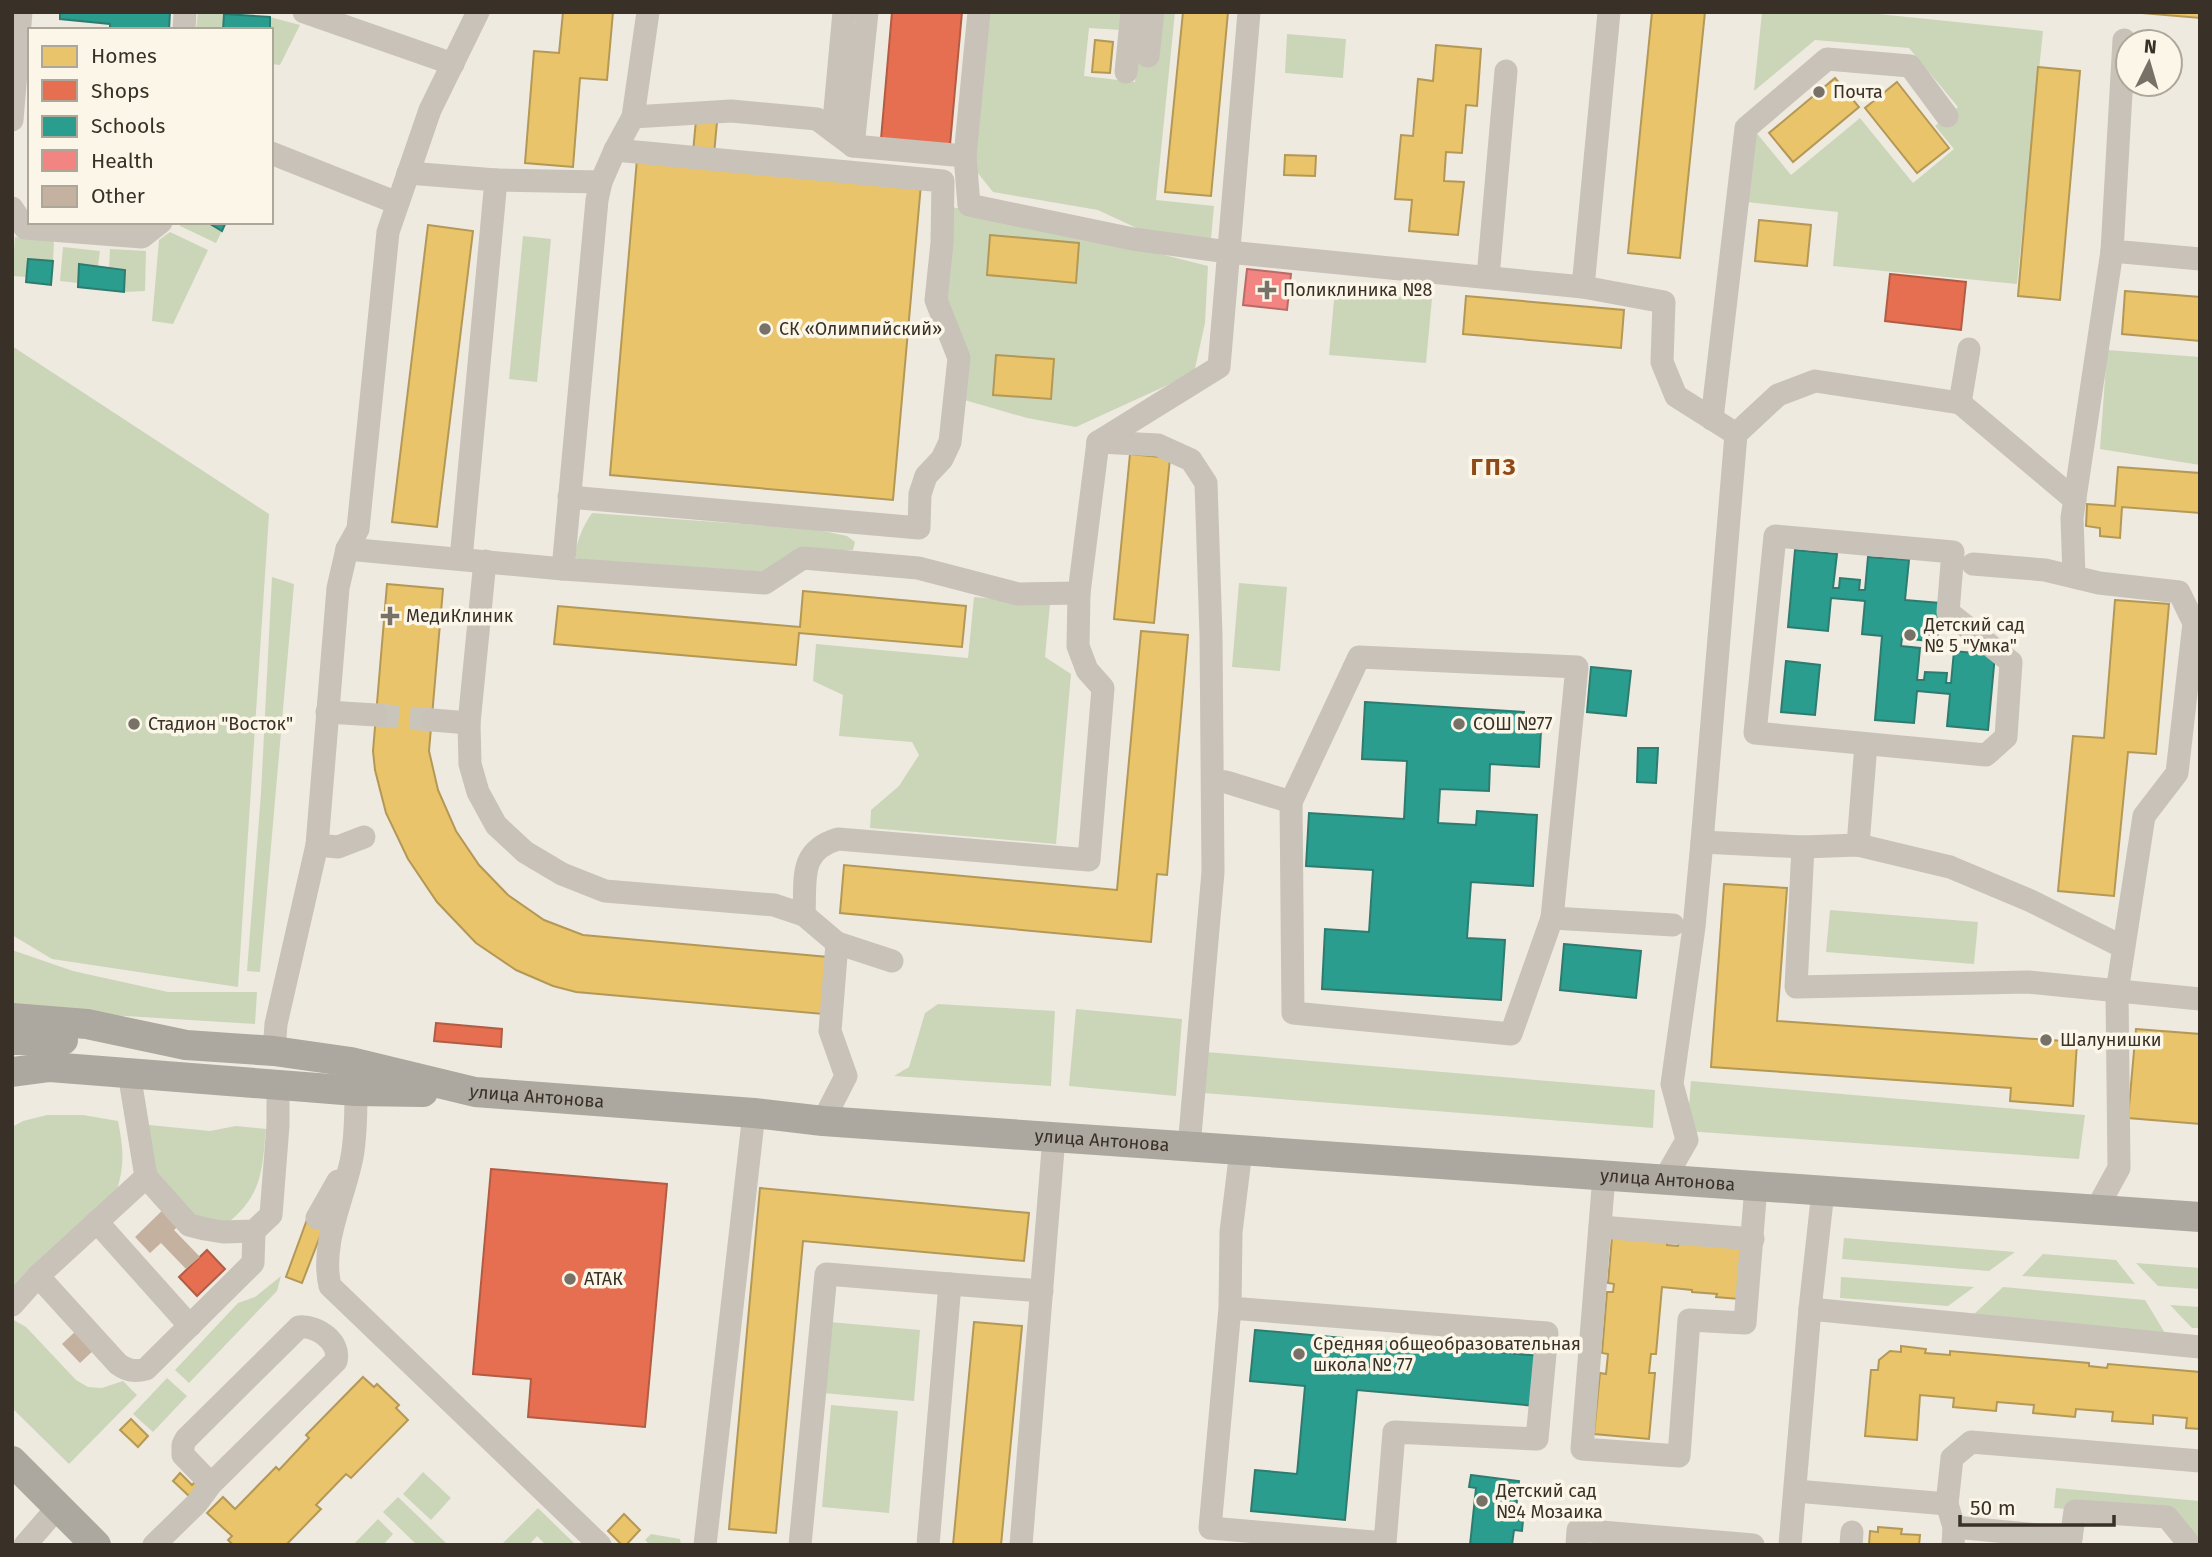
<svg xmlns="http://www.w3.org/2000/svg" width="2212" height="1557" font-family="'Fira Sans',sans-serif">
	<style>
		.green { fill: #cbd6b9 }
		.homes { fill: #e9c46a; stroke: #b49856; stroke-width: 2 }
		.shops { fill: #e76f51; stroke: #b35c44; stroke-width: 2 }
		.schools { fill: #2a9d8f; stroke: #2e7c70; stroke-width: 2 }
		.health { fill: #f28482; stroke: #ba6b67; stroke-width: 2 }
		.building { fill: #c4b1a0 }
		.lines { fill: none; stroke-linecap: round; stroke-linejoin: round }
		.minor-tunnel { stroke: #cac5bb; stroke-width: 23; stroke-dasharray: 23 11; stroke-linecap: butt }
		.minor { stroke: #c8c2b9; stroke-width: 23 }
		.major { stroke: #aca79f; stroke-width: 30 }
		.poi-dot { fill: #787168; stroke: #fbf6e7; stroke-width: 2.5 }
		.labels { text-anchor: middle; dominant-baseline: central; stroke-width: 7; stroke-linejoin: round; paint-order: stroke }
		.poi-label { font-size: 18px; fill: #393027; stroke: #fbf6e7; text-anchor: start }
		.street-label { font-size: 18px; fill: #393027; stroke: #fbf6e7 }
		.district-label { font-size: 24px; font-weight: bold; letter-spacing: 2px; fill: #904a18; stroke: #fbf6e7 }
	</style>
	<rect width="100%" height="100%" fill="#eeeae0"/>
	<!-- green -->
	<g class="green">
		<polygon points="198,12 224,14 223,30 196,30"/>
		<polygon points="988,12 1123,12 1121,30 1089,28 1084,76 1135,82 1142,12 1175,12 1156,200 1214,206 1211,239 1145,232 1098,210 993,192 973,167"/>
		<polygon points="1762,12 1859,12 2043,31 2017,284 1833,266 1838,212 1747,202 1755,131 1791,175 1860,118 1913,183 1954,149 1935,126 1958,107 1909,48 1815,40 1754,91"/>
		<polygon points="270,17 300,25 280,65 271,64"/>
		<polygon points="1287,34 1346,39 1343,78 1285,73"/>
		<polygon points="947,206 1085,235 1208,266 1205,323 1194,373 1076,427 1027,418 961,399 942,299"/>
		<polygon points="180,222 207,222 222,231 216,243 180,226"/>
		<polygon points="170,232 208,250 173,324 152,321 159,240"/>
		<polygon points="523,236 551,239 537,382 509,379"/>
		<polygon points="15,237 54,241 53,261 28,259 27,277 12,276"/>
		<polygon points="63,247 100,251 98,266 79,264 78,283 60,281"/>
		<polygon points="110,249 146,251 145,291 124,292 125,270 109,268"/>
		<polygon points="1335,289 1432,298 1426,363 1329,355"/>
		<polygon points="12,346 269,514 238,987 52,959 12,935"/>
		<polygon points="2107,350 2200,357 2200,465 2100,449"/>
		<path d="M592,513L814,529L847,536L855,542L853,550H800L767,572L581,561L574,556C578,540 582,527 592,513Z"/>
		<polygon points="272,577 294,584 260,972 247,971 261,793"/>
		<polygon points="1239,583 1287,587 1280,671 1232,667"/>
		<polygon points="974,597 1050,604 1045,657 1071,674 1056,844 870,828 871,810 899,786 919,755 912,742 839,736 843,695 813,681 816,644 968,658"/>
		<polygon points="1830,910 1978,922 1974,964 1826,952"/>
		<polygon points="12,950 73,971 168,992 257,992 255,1024 12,1009"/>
		<polygon points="938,1004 1055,1011 1051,1086 894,1076 909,1067 925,1013"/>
		<polygon points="1076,1009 1182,1019 1176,1096 1069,1086"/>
		<polygon points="1206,1052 1655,1090 1653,1128 1203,1093"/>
		<polygon points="1691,1081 2085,1115 2079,1159 1687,1131"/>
		<path d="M47,1115H83L118,1121C124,1152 125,1168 114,1198L12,1294V1127L23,1121Z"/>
		<path d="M139,1124L210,1131L236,1126L266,1129C262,1172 262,1197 225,1225L193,1220L151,1176Z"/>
		<polygon points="1844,1238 2015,1252 1989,1271 1842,1259"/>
		<polygon points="2043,1254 2116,1260 2135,1284 2022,1276"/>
		<polygon points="2136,1263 2200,1268 2200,1289 2158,1286"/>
		<polygon points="281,1276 277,1291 189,1383 175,1370 238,1303 255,1297"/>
		<polygon points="1841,1277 1974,1287 1948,1306 1840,1298"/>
		<polygon points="2003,1287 2145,1300 2165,1333 1973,1315"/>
		<polygon points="2170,1305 2200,1307 2200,1328 2192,1328"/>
		<polygon points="12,1319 26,1327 76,1380 88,1387 102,1388 123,1381 137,1395 69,1464 12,1408"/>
		<polygon points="830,1322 920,1330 914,1401 823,1393"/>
		<polygon points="167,1378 187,1396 153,1432 133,1414"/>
		<polygon points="831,1405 898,1411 889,1513 822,1507"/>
		<polygon points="423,1472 451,1498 431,1520 403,1494"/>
		<polygon points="2056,1488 2200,1501 2200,1545 2167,1517 2054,1508"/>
		<polygon points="398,1497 448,1545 417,1545 383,1512"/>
		<polygon points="538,1508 576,1545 546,1545 537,1536 529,1545 501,1545"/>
		<polygon points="378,1519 393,1534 383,1545 353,1545"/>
		<polygon points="651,1534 680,1539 681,1545 650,1545 645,1540"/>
	</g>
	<!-- homes -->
	<g class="homes">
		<polygon points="563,12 613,12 607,80 580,78 573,167 525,163 534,51 559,53"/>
		<polygon points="1183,12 1228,12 1211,196 1165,192"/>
		<polygon points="1652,12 1705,12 1680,258 1628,253"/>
		<polygon points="2130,12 2200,12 2200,18"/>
		<polygon points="1095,40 1113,42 1110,73 1092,72"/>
		<polygon points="1436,45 1481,49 1477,106 1466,105 1462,153 1446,152 1444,181 1464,182 1458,235 1409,231 1412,200 1395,199 1401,135 1413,136 1418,79 1433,81"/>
		<polygon points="2038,67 2080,71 2060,300 2018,296"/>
		<polygon points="1835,78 1859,107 1793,162 1769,133"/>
		<polygon points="1897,82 1949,148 1917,173 1865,108"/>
		<polygon points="696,120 717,122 714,154 693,152"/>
		<polygon points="1285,155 1316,156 1315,176 1284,175"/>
		<polygon points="637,159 921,184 893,500 610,475"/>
		<polygon points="1759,220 1811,225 1807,266 1755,261"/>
		<polygon points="428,225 473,231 437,527 392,522"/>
		<polygon points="990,235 1079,243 1076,283 987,275"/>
		<polygon points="2125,291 2200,297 2200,341 2122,334"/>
		<polygon points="1466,296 1624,310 1621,348 1463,334"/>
		<polygon points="996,355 1054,359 1051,399 993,395"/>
		<polygon points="1130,454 1170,458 1154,623 1114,619"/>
		<polygon points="2118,467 2200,473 2200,513 2122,507 2120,538 2100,536 2100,528 2086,526 2087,504 2115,506"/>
		<polygon points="387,584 443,589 429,751 438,790 456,831 479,865 508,895 544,920 583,935 828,957 823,1014 576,992 553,986 516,970 476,943 437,902 408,859 386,813 375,770 373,751"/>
		<polygon points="803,591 966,606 962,647 799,633 796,665 554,644 558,606 800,627"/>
		<polygon points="2115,600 2169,604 2156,754 2128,752 2114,896 2058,891 2073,736 2104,738"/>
		<polygon points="1141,631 1188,635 1167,875 1157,874 1151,942 840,913 844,865 1117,890"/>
		<polygon points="1724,884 1787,888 1777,1021 2077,1042 2073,1106 2010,1101 2011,1088 1711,1067"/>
		<polygon points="2136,1029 2200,1034 2200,1124 2128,1118"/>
		<polygon points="760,1188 1029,1213 1024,1261 803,1241 776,1533 729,1529"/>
		<polygon points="309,1214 326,1221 302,1283 286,1277"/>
		<polygon points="1612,1237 1667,1242 1667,1245 1678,1246 1679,1243 1743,1248 1739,1299 1716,1297 1717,1294 1692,1292 1692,1290 1662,1287 1656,1354 1651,1354 1649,1373 1655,1373 1649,1439 1594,1434 1600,1373 1606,1374 1608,1354 1602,1353 1607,1292 1613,1292 1614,1284 1608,1283"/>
		<polygon points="974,1322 1022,1326 1001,1545 953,1545"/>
		<polygon points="1901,1346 1926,1349 1925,1353 1950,1355 1950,1351 2089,1363 2089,1366 2107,1368 2108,1364 2200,1372 2200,1429 2186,1428 2187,1418 2153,1415 2153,1424 2112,1421 2113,1412 2076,1409 2075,1417 2033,1413 2034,1405 1997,1402 1996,1411 1953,1407 1954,1398 1920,1395 1917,1440 1865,1436 1871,1370 1878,1370 1879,1360 1890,1351 1901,1352"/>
		<polygon points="363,1377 374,1387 377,1384 399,1405 396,1408 408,1420 351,1478 346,1474 316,1505 321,1509 286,1545 233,1545 228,1540 232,1536 207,1513 223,1497 235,1509 276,1467 279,1470 309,1438 306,1435"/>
		<polygon points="131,1419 148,1436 138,1447 120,1430"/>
		<polygon points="180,1473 192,1485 195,1482 199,1486 189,1496 173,1481"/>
		<polygon points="624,1514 640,1530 626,1545 622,1545 608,1531"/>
		<polygon points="1878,1527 1902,1529 1901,1534 1920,1535 1919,1545 1869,1545 1870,1531 1878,1532"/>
	</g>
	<!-- shops -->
	<g class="shops">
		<polygon points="892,12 962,12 950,145 881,139"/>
		<polygon points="1890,274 1966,282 1961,330 1885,321"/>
		<polygon points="436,1023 502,1029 501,1047 434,1041"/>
		<polygon points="491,1169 667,1184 645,1427 528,1417 531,1379 473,1374"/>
		<polygon points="207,1250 225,1269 197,1296 179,1277"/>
	</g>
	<!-- schools -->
	<g class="schools">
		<polygon points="60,12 170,12 169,30 110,30 110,24 60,19"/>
		<polygon points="224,14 270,17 270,30 223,30"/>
		<polygon points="207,222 226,222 222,231"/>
		<polygon points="28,259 53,261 51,285 26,282"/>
		<polygon points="79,264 125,270 124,292 78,287"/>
		<polygon points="1795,550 1837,554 1833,588 1839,588 1840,578 1860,580 1859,590 1865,590 1868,557 1909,560 1905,600 1940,603 1937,642 1902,638 1901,646 1920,648 1917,680 1924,680 1925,672 1947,673 1946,683 1951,683 1954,651 1995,655 1988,730 1947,726 1950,694 1917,691 1914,723 1875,720 1882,636 1862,634 1865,601 1831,598 1828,631 1788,627"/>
		<polygon points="1786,661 1820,665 1815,715 1781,712"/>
		<polygon points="1591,667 1631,671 1626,716 1587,712"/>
		<polygon points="1365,702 1524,712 1522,729 1541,730 1539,767 1490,764 1489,791 1440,789 1438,823 1476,825 1477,811 1537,815 1533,886 1471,882 1467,938 1505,940 1501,1000 1322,989 1325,929 1369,932 1373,870 1306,866 1309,813 1404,819 1407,761 1362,759"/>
		<polygon points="1638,748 1658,748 1656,783 1637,782"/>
		<polygon points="1564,944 1641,951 1636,998 1560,990"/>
		<polygon points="1255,1330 1541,1356 1536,1406 1357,1390 1345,1520 1251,1511 1255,1470 1297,1474 1305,1386 1250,1381"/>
		<polygon points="1471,1475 1519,1481 1515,1519 1523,1520 1522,1531 1514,1530 1512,1545 1470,1545 1476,1488 1469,1487"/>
	</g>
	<!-- health -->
	<polygon class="health" points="1247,269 1291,274 1287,310 1243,305"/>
	<!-- building -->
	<g class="building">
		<polygon points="171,1202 186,1219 174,1230 200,1257 186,1269 161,1243 150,1253 135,1237"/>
		<polygon points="78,1329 96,1348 80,1363 62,1344"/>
	</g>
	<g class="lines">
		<!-- minor-tunnel -->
		<polyline class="minor-tunnel" points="376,715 432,720"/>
		<!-- minor -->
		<g class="minor">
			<polyline points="304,12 453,64"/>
			<polyline points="184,30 185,12"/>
			<polyline points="2124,40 2112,251 2200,259"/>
			<polyline points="1148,56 1153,12"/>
			<polyline points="1126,72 1132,12"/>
			<polyline points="633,117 648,12"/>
			<polyline points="12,120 21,12"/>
			<polyline points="833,131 844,12"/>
			<polyline points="853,146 867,12"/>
			<polyline points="271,153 397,203"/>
			<polyline points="965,156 979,12"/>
			<polyline points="408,173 496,180 461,559"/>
			<polyline points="496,180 601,182 615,150 633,117 731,111 817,119 853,146 965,156 969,205 1133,239 1228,252 1583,287 1664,302 1662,362 1676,396 1736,434"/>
			<polyline points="12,208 25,228 142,237 161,222"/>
			<polyline points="1488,277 1506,71"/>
			<polyline points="1583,287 1609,12"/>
			<polyline points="1960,403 2075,500"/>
			<polyline points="1712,419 1746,128 1827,59 1910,66 1947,116"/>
			<polyline points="1098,442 1158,445 1191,460 1206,483 1211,635 1213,872 1189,1147"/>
			<polyline points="1098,442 1219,367 1249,12"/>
			<polyline points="569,497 919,528 920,494 926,476 942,459 950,442 959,358 936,300 942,243 943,181 615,150"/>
			<polygon points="1775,536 1953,552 1948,612 2011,662 2006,737 1986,755 1755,733"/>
			<polyline points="347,549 563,569 765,583 803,558 918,568 1018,594 1079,593"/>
			<polyline points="485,561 469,723 470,764 478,792 496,825 525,852 562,874 605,891 774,905 804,915"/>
			<polyline points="1973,564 2045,570 2099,583 2179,592 2194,623"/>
			<polyline points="563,569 597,200 601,182"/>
			<polyline points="2074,576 2072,518 2112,251"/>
			<polyline points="327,712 376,715"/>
			<polyline points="432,720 469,723"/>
			<polyline points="1213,781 1226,782 1291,802 1293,1013 1511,1034 1552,918 1673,925"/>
			<polyline points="1291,802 1359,657 1577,667 1552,918"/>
			<polyline points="1702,842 1803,847 1796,987 2028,982 2200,999"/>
			<polyline points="317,845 338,847 364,837"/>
			<polyline points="1858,845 1866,744"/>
			<polyline points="1803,847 1858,845 1950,867 2031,901 2123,947"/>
			<polyline points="837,943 892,961"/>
			<polyline points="274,1051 276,1024 317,845 338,588 347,549 358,529 388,232 430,110 478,12"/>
			<path d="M356,1091C356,1113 356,1135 352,1157C344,1199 320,1243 330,1286L600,1545"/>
			<path d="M823,1121L846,1076L830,1031L837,943L804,915C806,879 798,851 838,839L1089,860L1103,688L1087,670L1078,646L1079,593L1098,442"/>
			<polyline points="1604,1176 1582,1449 1679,1456 1689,1320 1745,1323 1756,1186"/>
			<polyline points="146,1177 189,1225 205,1229 223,1232 254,1231 271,1215 278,1125 278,1084"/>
			<polyline points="1664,1180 1687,1140 1672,1084 1694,927 1702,842 1736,434 1778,395 1815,381 1960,403 1969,349"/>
			<polyline points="2096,1210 2119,1168 2117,992 2144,816 2177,773 2194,623 2200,618"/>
			<polyline points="317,1218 338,1181"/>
			<polyline points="97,1222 190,1326"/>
			<polyline points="1600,1227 1753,1239"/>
			<path d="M38,1276L118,1364C128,1371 135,1372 146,1369L253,1263L254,1231"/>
			<polyline points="12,1305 38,1276 146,1177 129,1073"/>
			<polyline points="1230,1308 1547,1333 1537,1439 1394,1432 1385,1543 1210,1528 1230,1308 1231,1232 1241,1150"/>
			<polyline points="1810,1309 2200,1347"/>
			<polyline points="1796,1491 1947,1504"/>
			<polyline points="1954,1527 2071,1538"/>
			<polyline points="25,1545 58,1507"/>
			<path d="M154,1545L197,1503L211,1484L336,1361C341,1342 317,1325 299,1327L186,1439L183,1445V1455L211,1484"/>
			<polyline points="705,1545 754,1113"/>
			<polyline points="800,1545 826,1274 950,1284"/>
			<polyline points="928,1545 950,1284 1042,1291"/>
			<polyline points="1021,1545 1054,1137"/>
			<polyline points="1577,1545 1578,1530 1753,1545"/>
			<polyline points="1790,1545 1810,1309 1823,1191"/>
			<polyline points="1851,1545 1852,1532"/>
			<polyline points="1953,1545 1954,1527 1947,1504 1952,1458 1971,1442 2200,1461"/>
			<polyline points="2070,1545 2075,1511 2167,1517 2190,1545"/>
		</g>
		<!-- major -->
		<g class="major">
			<path id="s1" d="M12,1018L87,1024L186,1045L274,1051L351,1062L475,1092L754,1113L823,1121L2200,1217"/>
			<polyline points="12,1040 63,1040"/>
			<polyline points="12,1072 50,1067 356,1091 423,1092"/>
			<polyline points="12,1461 96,1545"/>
		</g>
	</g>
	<!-- markers -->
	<g class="poi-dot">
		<circle cx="1819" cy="92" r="7"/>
		<path d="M1263.5 279.5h7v7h7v7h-7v7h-7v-7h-7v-7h7z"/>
		<circle cx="765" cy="329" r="7"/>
		<path d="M386.5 605.5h7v7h7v7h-7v7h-7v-7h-7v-7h7z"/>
		<circle cx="1910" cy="635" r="7"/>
		<circle cx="134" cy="724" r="7"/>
		<circle cx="1459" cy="724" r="7"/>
		<circle cx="2046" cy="1040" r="7"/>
		<circle cx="570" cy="1279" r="7"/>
		<circle cx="1299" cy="1354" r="7"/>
		<circle cx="1482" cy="1501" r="7"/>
	</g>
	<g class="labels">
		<!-- poi labels -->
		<g class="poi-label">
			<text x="1833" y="92">Почта</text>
			<text x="1283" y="290">Поликлиника №8</text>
			<text x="779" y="329">СК «Олимпийский»</text>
			<text x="406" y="616">МедиКлиник</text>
			<text x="1924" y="625">Детский сад<tspan x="1924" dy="21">№ 5 "Умка"</tspan></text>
			<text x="148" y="724">Стадион "Восток"</text>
			<text x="1473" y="724">СОШ №77</text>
			<text x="2060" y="1040">Шалунишки</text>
			<text x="584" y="1279">АТАК</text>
			<text x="1313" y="1344">Средняя общеобразовательная<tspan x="1313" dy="21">школа № 77</tspan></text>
			<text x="1496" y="1491">Детский сад<tspan x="1496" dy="21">№4 Мозаика</tspan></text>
		</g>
		<!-- street labels -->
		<g class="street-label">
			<text stroke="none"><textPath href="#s1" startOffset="532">улица Антонова</textPath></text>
			<text stroke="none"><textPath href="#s1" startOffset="1099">улица Антонова</textPath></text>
			<text stroke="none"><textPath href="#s1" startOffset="1666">улица Антонова</textPath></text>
		</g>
		<!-- district labels -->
		<g class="district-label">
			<text x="1494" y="467">ГПЗ</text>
		</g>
	</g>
	<!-- border -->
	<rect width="2212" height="1557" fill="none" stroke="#393027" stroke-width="28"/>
	<!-- legend -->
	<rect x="28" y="28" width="245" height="196" fill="#fbf6e7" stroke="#ada79a" stroke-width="2"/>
	<rect x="42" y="46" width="35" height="21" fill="#e9c46a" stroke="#ada79a" stroke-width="2"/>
	<text x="91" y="63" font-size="21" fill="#393027">Homes</text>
	<rect x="42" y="80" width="35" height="21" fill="#e76f51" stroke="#ada79a" stroke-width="2"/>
	<text x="91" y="98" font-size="21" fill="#393027">Shops</text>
	<rect x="42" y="116" width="35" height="21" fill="#2a9d8f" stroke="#ada79a" stroke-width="2"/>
	<text x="91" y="133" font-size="21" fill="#393027">Schools</text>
	<rect x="42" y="150" width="35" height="21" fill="#f28482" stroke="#ada79a" stroke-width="2"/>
	<text x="91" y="168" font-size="21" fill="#393027">Health</text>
	<rect x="42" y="186" width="35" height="21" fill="#c4b1a0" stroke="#ada79a" stroke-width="2"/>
	<text x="91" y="203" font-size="21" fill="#393027">Other</text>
	<!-- north arrow -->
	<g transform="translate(2149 63) rotate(5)"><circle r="33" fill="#fbf6e7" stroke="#ada79a" stroke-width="2"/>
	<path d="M0-5L12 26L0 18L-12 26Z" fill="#787168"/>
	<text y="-10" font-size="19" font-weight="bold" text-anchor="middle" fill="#393027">N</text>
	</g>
	<!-- scale -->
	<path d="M1960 1515v10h154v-10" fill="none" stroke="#393027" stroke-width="3.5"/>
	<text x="1970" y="1515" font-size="21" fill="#393027" stroke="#fbf6e7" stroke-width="5" paint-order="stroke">50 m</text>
</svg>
